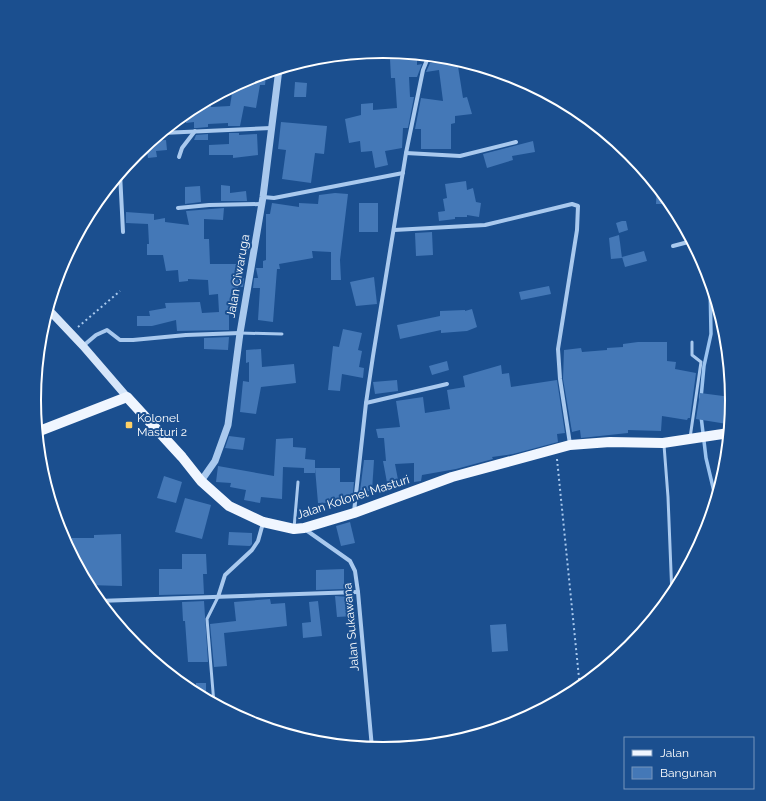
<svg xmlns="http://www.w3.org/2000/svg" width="766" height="801" font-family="Raleway,sans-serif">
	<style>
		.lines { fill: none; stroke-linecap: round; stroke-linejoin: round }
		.stream { stroke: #9cc4f0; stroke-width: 3.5 }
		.building { fill: #4478b7 }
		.path { stroke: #a9c9ee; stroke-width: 2; stroke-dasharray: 2 3; stroke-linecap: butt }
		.service { stroke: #a9c9ee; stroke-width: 3 }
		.minor { stroke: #a9c9ee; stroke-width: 4 }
		.tertiary { stroke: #a9c9ee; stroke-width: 7 }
		.secondary { stroke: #d6e6fa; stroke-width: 8 }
		.primary { stroke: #f0f6ff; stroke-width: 10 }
		.poi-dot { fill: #ffd166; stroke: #1b4f8f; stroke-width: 1.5 }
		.labels { text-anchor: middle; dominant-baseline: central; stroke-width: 4; stroke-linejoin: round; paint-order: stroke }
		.street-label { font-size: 12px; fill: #fff; stroke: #1b4f8f }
		.poi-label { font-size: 12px; fill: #fff; stroke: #1b4f8f; text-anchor: start }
		.rim { fill: none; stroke: #fff; stroke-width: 2 }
	</style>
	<rect width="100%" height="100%" fill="#1b4f8f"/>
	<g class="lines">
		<!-- stream -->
		<g class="stream">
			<polyline points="701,398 704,366 711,334 710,282"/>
			<polyline points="701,416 706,458 716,500"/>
		</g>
	</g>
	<!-- building -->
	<g class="building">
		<polygon points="390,59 417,59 417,65 422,64 417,77 409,77 410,97 414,97 408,128 403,128 402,148 385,151 388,165 375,168 372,151 361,152 360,141 349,143 345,119 361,115 361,104 373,103 373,110 397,108 395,78 391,78"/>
		<polygon points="457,60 463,98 467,97 472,114 455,116 455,123 451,124 451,149 421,149 421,129 415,129 421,98 443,101 439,70 426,72 430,63 446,61 446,63"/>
		<polygon points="259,75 266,76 265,85 260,85 256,108 244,106 240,126 228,126 228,123 208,124 208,127 197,128 194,128 194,122 186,123 185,113 212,98 211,107 230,106 233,87"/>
		<polygon points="295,82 307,83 306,97 294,97"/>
		<polygon points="281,122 327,126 324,154 315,153 311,183 282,179 286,150 278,149"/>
		<polygon points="229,133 239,133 239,135 257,134 258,155 233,158 233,155 209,155 209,145 229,144"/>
		<polygon points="208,134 208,140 194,140 196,135"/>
		<polygon points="166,140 167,150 156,151 157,157 148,158 146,145 151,141"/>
		<polygon points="533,141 535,152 512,156 513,160 487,168 483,154"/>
		<polygon points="466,181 467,190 473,188 476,202 481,203 479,217 467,215 467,217 455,217 455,219 439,221 438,212 445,211 443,199 447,198 445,184"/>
		<polygon points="221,185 230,186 230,193 246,191 247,201 221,201"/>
		<polygon points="200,186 201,202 185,204 185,187"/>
		<polygon points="657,186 667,199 671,204 656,204"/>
		<polygon points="335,193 348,194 340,260 341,280 331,280 331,252 312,251 313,258 279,264 280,269 277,269 273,322 258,320 260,288 253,288 254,278 258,278 256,268 263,268 263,261 266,260 266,214 270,214 272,203 299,207 299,203 318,204 319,195"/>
		<rect x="359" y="203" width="19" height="29"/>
		<polygon points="224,208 223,220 204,219 204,239 209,239 210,264 239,264 239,278 244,278 243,287 238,287 236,302 231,301 232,310 229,310 229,330 177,331 176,320 152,326 137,326 137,316 150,316 149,311 166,308 165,303 200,302 202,313 219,312 218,294 209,295 208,280 188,279 188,281 179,282 178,270 166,271 163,255 147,255 147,244 149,244 148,224 126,223 126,212 154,214 154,220 165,218 165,222 189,225 186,211"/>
		<polygon points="622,221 626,221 628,230 619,233 616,223"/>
		<polygon points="432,232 433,255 416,256 415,233"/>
		<polygon points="619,235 622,258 611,259 609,238"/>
		<polygon points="644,251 647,261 625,267 622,257"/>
		<polygon points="374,277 377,304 356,306 350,282"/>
		<polygon points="549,286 551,294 521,300 519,292"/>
		<polygon points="472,309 477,327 467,331 441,333 441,330 400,339 397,325 440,316 440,311 465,310 465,311"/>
		<polygon points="343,329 362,333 358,350 362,351 359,367 364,368 363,378 342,374 340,391 328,390 333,346 339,347"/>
		<polygon points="229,337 228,350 204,349 204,338"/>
		<polygon points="638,342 667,342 667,361 676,362 675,369 696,373 690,418 688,418 687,420 662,416 661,431 628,430 628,433 581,438 580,430 572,432 563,379 564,350 581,348 582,352 607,350 607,348 623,347 623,344"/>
		<polygon points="261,349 262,367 294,364 296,383 261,387 256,414 240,412 243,381 249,382 249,362 246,363 246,350"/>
		<polygon points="447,361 449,370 432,375 429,366"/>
		<polygon points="501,365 502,374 509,373 511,387 557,380 565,433 557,434 558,442 513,454 492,457 493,459 456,469 422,475 421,481 414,482 414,463 395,464 399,485 388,488 383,461 386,461 384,438 378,438 376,429 400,427 396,401 423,397 425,413 450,409 447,390 465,387 463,376"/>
		<polygon points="397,380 398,391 375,394 373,382"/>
		<polygon points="700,393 731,397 727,424 696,419"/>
		<polygon points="229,436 245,438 243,450 225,448"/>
		<polygon points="293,438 293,447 306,448 305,459 315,460 315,473 304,473 304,468 283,467 282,499 261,497 260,503 244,500 246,490 230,487 231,483 216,482 218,466 274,476 276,439"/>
		<polygon points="364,460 374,460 372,491 360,491"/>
		<polygon points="315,468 340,468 340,482 354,482 352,502 318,503"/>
		<polygon points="164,476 182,482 176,503 157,498"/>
		<polygon points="185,498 211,505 202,539 175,532"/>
		<polygon points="350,522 355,543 341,546 336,526"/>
		<polygon points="229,532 252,533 252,544 250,546 228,545"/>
		<polygon points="121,534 122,586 88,585 72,555 72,538 94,538 94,535"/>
		<polygon points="182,554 206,554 207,574 203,574 204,594 159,595 159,569 182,569"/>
		<polygon points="344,569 344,589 316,590 316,570"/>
		<polygon points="335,596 352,597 354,616 337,617"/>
		<polygon points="270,599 271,604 285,603 287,626 224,633 227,666 214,667 210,624 236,621 234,602"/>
		<polygon points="204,601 208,662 188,662 185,621 183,621 182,602"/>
		<polygon points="318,601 322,636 303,638 302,623 311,622 309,602"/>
		<polygon points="506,624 508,651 492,652 490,625"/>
		<polygon points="196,683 206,683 206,693 196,694"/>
	</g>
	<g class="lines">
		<!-- path -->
		<g class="path">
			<polyline points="78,327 120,291"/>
			<polyline points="557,459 580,688"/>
		</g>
		<!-- service -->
		<g class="service">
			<polyline points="240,333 282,334"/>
			<polyline points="690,438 701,362 692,355 692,342"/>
			<polyline points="664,445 668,497 672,596"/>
			<polyline points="294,528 298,482"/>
			<polyline points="214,704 207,619 218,597"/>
		</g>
		<!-- minor -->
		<g class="minor">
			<polyline points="162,133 271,128"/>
			<polyline points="406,153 460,156 516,142"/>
			<polyline points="179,157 182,148 195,131"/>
			<polyline points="120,173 123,232"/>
			<polyline points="263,197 274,198 403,173"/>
			<polyline points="178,208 209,205 261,204"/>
			<polyline points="394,230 485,225 572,204 578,206 577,230 558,349 560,379 570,444"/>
			<polyline points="673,246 692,241"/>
			<polyline points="83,346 96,335 107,330 120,340 133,340 186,335 240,333"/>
			<polyline points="366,403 447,384"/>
			<polyline points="354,512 366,403 373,356 406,153 423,70 427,60 444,57"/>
			<polyline points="306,530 350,561 355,571 358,592 372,748"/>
			<polyline points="218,597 225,575 252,550 258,541 263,523"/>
			<polyline points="98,601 358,592"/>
		</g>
		<!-- tertiary -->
		<polyline class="tertiary" points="201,481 215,461 228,425 240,333 263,197 279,69"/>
		<!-- secondary -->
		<polyline class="secondary" points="48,309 83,346 127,397"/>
		<!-- primary -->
		<polyline class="primary" points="37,432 127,397 182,457 201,481 229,506 263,522 294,529 304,528 354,513 452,477 570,445 610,442 663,443 729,433"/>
	</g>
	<!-- markers -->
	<rect class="poi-dot" x="125" y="421" width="8" height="8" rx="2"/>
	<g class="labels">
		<!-- street labels -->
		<g class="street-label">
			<text transform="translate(238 276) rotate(-80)">Jalan Ciwaruga</text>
			<text transform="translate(353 497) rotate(-18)">Jalan Kolonel Masturi</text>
			<text transform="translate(351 627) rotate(-95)">Jalan Sukawana</text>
		</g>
		<!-- poi labels -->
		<g class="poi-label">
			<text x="137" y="418">Kolonel<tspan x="137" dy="14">Masturi 2</tspan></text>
		</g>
	</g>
	<!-- crop -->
	<path d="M0 0H766V801H0ZM41 400a342 342 0 1 1 684 0a342 342 0 1 1-684 0Z" fill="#1b4f8f" fill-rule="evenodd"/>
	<path class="rim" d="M41 400a342 342 0 1 1 684 0a342 342 0 1 1-684 0Z"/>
	<!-- legend -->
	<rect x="624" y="737" width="130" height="52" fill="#1b4f8f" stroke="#7695bc"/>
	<rect x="632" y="750" width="20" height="6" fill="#f0f6ff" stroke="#7695bc"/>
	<text x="660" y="757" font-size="12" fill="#ffffff">Jalan</text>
	<rect x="632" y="767" width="20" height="12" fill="#4478b7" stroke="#7695bc"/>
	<text x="660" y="777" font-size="12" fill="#ffffff">Bangunan</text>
</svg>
